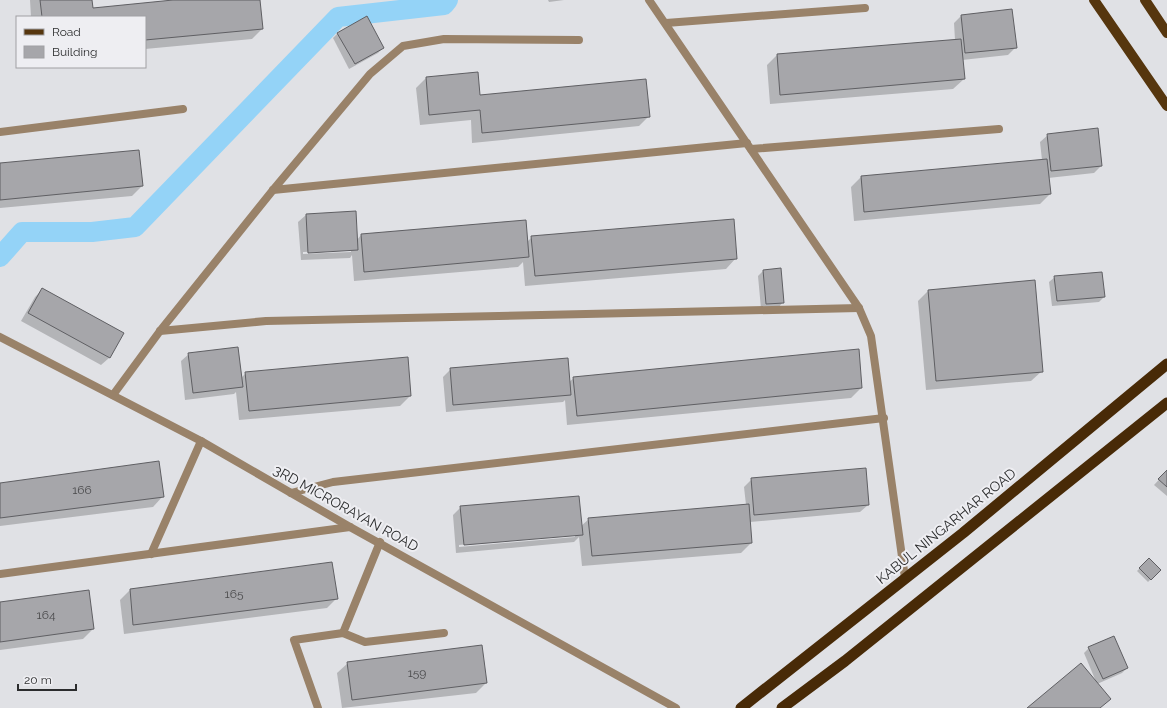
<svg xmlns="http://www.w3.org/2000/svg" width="1167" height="708" font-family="Raleway,sans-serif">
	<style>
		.shadow { fill: #0003; fill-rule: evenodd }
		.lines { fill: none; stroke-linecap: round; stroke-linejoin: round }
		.canal { stroke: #94d3f7; stroke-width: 20 }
		.building { fill: #a6a6aa; stroke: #5f5f63 }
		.service { stroke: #998269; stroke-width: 8 }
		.minor { stroke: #998269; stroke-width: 8 }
		.tertiary { stroke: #998269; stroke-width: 8 }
		.primary { stroke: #56360e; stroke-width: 10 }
		.trunk { stroke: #482a07; stroke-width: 11 }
		.labels { text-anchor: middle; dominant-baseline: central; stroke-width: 4; stroke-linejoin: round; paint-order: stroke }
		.number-label { font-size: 12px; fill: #4a4a4c }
		.street-label { font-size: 14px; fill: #2b2c2d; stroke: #eeeef2 }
	</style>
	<rect width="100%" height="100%" fill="#e0e1e5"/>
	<!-- shadow -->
	<g class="shadow">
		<polygon points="91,0 92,9 184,0 259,0 262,29 252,39 145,49 145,17 31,17 30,0"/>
		<polygon points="548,0 564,0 549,2"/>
		<polygon points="961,16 1016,47 1008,55 962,60 964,79 953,89 770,104 767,65 777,55 955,40 954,23"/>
		<polygon points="338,33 383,48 378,53 349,69 333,38"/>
		<polygon points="426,78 479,97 649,116 639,126 472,143 471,120 420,125 416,88"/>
		<polygon points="1048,135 1101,166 1094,173 1048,178 1050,194 1040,204 854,221 851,187 861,177 1042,160 1040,142"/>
		<polygon points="0,164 142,186 132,196 0,208"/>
		<path d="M306,215L357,240L361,235L527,242L532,237L736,258L726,269L525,286L523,262L518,267L354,281L352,255L350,258L301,260L298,222ZM351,250V252L303,254V252Z"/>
		<polygon points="763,271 783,302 778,308 761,309 758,276"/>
		<polygon points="1055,277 1104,297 1099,302 1052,306 1049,282"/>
		<polygon points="43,289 122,333 109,358 101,365 21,321 35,297"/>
		<polygon points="928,291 1042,371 1031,381 926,390 918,301"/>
		<polygon points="189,354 241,378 246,373 410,396 400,406 239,420 236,392 234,394 185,400 181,361"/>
		<polygon points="451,369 569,382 574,378 861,388 851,398 567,425 565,400 563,402 446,412 443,377"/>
		<polygon points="1167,471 1167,496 1154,485"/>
		<path d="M752,479L868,505L860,512L750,522L751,543L741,553L582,566L579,537L574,542L456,553L453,515L461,507L581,526L589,519L746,505L744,487ZM575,535V537L459,547V545Z"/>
		<polygon points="0,484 163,496 153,507 0,526"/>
		<polygon points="1149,559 1160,570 1148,582 1137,571"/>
		<polygon points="331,564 337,598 327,608 124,634 120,600 130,590"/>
		<polygon points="0,603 93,629 83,639 0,650"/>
		<polygon points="1089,648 1127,668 1122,673 1097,684 1084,653"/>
		<polygon points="348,663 486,683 476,693 342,708 337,673"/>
	</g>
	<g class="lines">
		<!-- canal -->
		<polyline class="canal" points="0,257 22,232 92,232 135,227 338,17 444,5 448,0"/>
	</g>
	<!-- building -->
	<g class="building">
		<polygon points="40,0 92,0 93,8 173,0 260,0 263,29 145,40 145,17 42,17"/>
		<polygon points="1012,9 1017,48 965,53 961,15"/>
		<polygon points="367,16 384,48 355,64 337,33"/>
		<polygon points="961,39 965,79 780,95 777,54"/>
		<polygon points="478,72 480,95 646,79 650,117 482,133 480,110 429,115 426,77"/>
		<polygon points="1098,128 1102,166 1051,171 1047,134"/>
		<polygon points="139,150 143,186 0,200 0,163"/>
		<polygon points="1047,159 1051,194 864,212 861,176"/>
		<polygon points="356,211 358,250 308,253 306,214"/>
		<polygon points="734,219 737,259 535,276 531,236"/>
		<polygon points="526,220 529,257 364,272 361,234"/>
		<polygon points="781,268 784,303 766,304 763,270"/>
		<polygon points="1102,272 1105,297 1057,301 1054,276"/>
		<polygon points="1035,280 1043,372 936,381 928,290"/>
		<polygon points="42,288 124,333 110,358 28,313"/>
		<polygon points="238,347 243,387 193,393 188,353"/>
		<polygon points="859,349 862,388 577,416 573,377"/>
		<polygon points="408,357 411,396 249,411 245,372"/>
		<polygon points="568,358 571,395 453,405 450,368"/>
		<polygon points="159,461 164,497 0,518 0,483"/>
		<polygon points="866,468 869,505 754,515 751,478"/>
		<polygon points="1167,470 1167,487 1158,479"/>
		<polygon points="579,496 583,535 464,545 460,506"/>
		<polygon points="749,504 752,543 592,556 588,518"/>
		<polygon points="1149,558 1161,570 1151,580 1139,568"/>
		<polygon points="332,562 338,599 133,625 130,589"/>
		<polygon points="89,590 94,629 0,642 0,602"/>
		<polygon points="1114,636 1128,668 1103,679 1088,647"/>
		<polygon points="482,645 487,683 352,700 347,662"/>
		<polygon points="1081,663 1111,699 1100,708 1027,708"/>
	</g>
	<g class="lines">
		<!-- service -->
		<g class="service">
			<polyline points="666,23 865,8"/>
			<polyline points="0,132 183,109"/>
			<polyline points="751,149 999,129"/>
			<polyline points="273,190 747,143"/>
			<polyline points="160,331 266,321 859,308"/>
			<polyline points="113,395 160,331 273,190 370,74 403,46 444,39 579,40"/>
			<polyline points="291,493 333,482 884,418"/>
			<polyline points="380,542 343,633 365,642 444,633"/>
			<polyline points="151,554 201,441"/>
			<polyline points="0,574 350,527"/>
			<polyline points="318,708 294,640 343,633"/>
		</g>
		<!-- minor -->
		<polyline class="minor" points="649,0 859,308 871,336 905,578"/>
		<!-- tertiary -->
		<polyline class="tertiary" points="0,337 201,441 350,527 676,708"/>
		<!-- primary -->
		<g class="primary">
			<polyline points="1094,0 1167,106"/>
			<polyline points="1145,0 1167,33"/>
		</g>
		<!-- trunk -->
		<g class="trunk">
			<polyline points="741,708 963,533 1167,364"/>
			<polyline points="782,708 845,661 1167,403"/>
		</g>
	</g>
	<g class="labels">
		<!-- number labels -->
		<g class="number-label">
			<text x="82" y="490">166</text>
			<text x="234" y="594">165</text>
			<text x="46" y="615">164</text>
			<text x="417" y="673">159</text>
		</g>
		<!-- street labels -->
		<g class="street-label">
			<text transform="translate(346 508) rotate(29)">3RD MICRORAYAN ROAD</text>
			<text transform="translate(946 526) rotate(-39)">KABUL NINGARHAR ROAD</text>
		</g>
	</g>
	<!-- legend -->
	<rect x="16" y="16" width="130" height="52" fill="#eeeef2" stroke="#a0a0a3"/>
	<rect x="24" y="29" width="20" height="6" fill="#56360e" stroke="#a0a0a3"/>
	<text x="52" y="36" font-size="12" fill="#2b2c2d">Road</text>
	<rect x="24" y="46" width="20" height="12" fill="#a6a6aa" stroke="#a0a0a3"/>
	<text x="52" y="56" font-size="12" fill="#2b2c2d">Building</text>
	<!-- scale -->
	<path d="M18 684v6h58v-6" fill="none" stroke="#2b2c2d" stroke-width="2"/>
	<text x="24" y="684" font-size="12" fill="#2b2c2d" stroke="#eeeef2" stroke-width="3" paint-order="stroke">20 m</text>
</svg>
